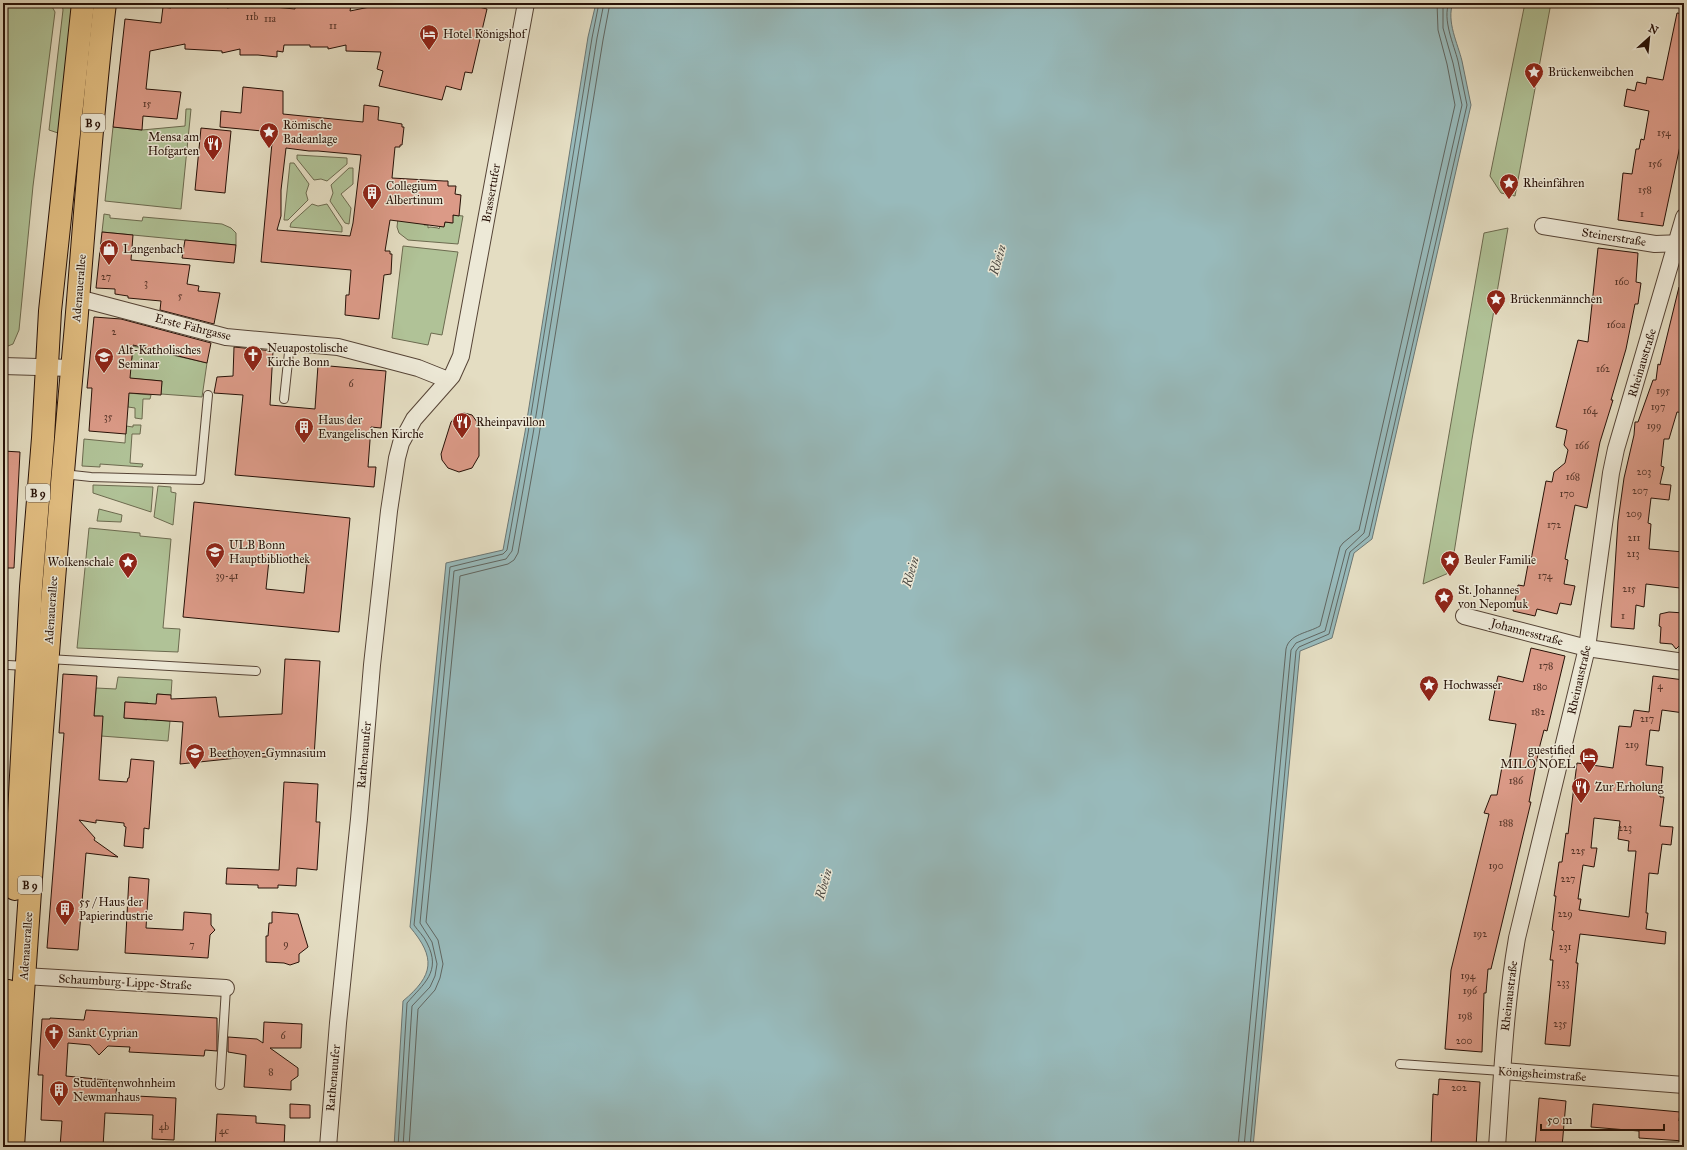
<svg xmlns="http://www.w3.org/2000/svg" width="1687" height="1150" font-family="'IM FELL Great Primer',serif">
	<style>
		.green { fill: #b0c297; stroke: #6c6a4f; fill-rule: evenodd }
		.water { fill: #98babb; stroke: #6b7673 }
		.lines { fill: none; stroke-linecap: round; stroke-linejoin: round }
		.shore { stroke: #606661; stroke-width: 1 }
		.building { fill: #db9a87; stroke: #271107; fill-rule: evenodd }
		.service-casing { stroke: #564436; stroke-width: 10 }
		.minor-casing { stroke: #564436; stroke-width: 18 }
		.primary-casing { stroke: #271107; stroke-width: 24 }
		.service { stroke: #ede9d7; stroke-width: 8 }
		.minor { stroke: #ede9d7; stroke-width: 16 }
		.primary { stroke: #e2be81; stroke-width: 22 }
		.labels { text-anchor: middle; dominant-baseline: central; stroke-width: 3; stroke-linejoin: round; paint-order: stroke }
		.number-label { font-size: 10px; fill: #543327 }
		.shield { fill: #ede9d7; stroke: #625245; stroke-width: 1 }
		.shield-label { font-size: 11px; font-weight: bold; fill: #271107 }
		.poi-label { font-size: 12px; fill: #271107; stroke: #ede9d7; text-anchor: start }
		.street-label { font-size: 12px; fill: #271107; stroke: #ede9d7 }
		.water-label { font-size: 13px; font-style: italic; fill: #4f4c46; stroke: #ede9d7 }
	</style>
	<rect width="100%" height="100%" fill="#e4ddc2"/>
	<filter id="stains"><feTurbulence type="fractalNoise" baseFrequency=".005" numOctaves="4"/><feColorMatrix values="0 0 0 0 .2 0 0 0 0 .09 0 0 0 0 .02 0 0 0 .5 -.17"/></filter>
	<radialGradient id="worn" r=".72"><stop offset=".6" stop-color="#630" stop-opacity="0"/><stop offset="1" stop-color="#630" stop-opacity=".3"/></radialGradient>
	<!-- green -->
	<g class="green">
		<polygon points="3,3 50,3 55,12 33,186 19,330 13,344 3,348"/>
		<polygon points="62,3 72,3 73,10 61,124 58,133 49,130 63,10"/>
		<polygon points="1525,3 1551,3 1515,196 1501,193 1490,176"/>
		<polygon points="186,109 191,109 181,209 105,201 113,127 142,130 185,126"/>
		<polygon points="297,155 347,158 347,164 327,181 321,179 314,180 297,159"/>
		<polygon points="290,163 294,163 309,184 306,193 308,200 288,220 284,220"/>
		<polygon points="349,168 353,168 353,184 341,194 351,208 349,224 345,223 330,201 333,193 331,185"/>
		<polygon points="312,204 318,206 327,204 342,227 342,232 290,227 291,223"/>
		<polygon points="399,209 424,221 424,225 428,225 428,228 430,227 438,228 439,229 440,226 444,226 445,222 452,223 453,215 463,216 458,244 408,240 399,233 397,227"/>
		<polygon points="104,214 110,215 110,218 142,221 143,217 222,224 231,228 236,233 236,245 102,232"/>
		<polygon points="1508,228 1472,439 1451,572 1423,584 1484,233"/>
		<polygon points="403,246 458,252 442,335 431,333 428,345 392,338"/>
		<polygon points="133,346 207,363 202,397 161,394 162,381 127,378 126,359 132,359"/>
		<polygon points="128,393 151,395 150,399 143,399 142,419 135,418 135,408 128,407"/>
		<polygon points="133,425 141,425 140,434 132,434 130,463 143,464 142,467 100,464 100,467 82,466 84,439 125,443 126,426 133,427"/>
		<polygon points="93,485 153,487 151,512 93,493"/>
		<polygon points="158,486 171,487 171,492 176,493 173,525 154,517"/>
		<polygon points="99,509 122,515 121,522 97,521"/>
		<polygon points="89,528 140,533 140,536 171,539 163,628 180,629 178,652 77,648"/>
		<path d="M118,677L172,680L171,695L157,694L156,720L170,721L168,741L101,736L100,716H94L96,688L116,689ZM125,702L148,703L147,720L124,718Z"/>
	</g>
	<!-- water -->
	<path class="water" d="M596,3H1453C1446,21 1458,44 1462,61C1465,76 1468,90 1471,105L1372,539L1354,553L1332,638L1300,651L1253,1147H394L403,1001C434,975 436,958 410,927L446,563L503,550L525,432L588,37Z"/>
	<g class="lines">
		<!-- shore -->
		<g class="shore">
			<path d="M398,1147L407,1003C423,984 442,972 427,943C424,936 418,931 414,925L450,567L503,554L507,550L528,433L592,38L599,3"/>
			<polyline points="403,1147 412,1006 430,987 435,976 437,964 432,942 420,923 454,571 506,559 512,551 533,434 597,38 604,3"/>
			<polyline points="409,1147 418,1009 435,990 440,978 443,964 438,940 426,922 460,576 508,564 514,560 518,553 539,435 603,40 610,3"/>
			<path d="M1238,1147L1286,649C1289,634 1308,633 1320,626L1340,547L1343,543L1359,530L1455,105L1447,64L1438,30L1437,3"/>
			<polyline points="1244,1147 1291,650 1296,643 1325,631 1346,550 1364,533 1462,105 1453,63 1443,28 1443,3"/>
			<path d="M1250,1147L1296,651L1299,647L1329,634L1350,552L1369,536L1467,105C1464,90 1461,76 1458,61C1454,45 1442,19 1449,3"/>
		</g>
	</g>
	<!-- building -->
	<g class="building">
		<polygon points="171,3 227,3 227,8 245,5 245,7 264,6 295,9 295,3 315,3 332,6 351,5 350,11 389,3 463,3 487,9 472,73 465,72 461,90 446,86 442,100 379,86 383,71 377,69 381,52 346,51 346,45 328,49 328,47 310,47 310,45 284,45 283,52 277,51 277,57 258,55 240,55 240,49 222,53 222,51 185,49 185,44 150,51 146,89 181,92 177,119 143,116 142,130 113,127 125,19 161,23 163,7 171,8"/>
		<polygon points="1677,13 1684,14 1684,127 1663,226 1618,220 1623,173 1632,174 1636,149 1639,149 1641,139 1644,140 1649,111 1624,106 1627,89 1635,91 1637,82 1646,84 1647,77 1663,80"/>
		<path d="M243,87L283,91V114L363,122L364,105L379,107L378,120L402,124V127H404L402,145H400V147H395L392,178L444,181H448V186H456L455,194L461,195L459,216L453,215V223L445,222L444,227L390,220L385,251H390V254H392L391,274L384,275L379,319L345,315L346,295H349L351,270L261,262L273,132L220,127L221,111L241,113ZM286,148L309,151H318L361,155L353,223L350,236L277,230L281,216V190Z"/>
		<polygon points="201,128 231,131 225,193 195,190"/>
		<polygon points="102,232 133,235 131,260 190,265 187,284 199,286 198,291 220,293 214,324 160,310 161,301 128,298 128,296 115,294 115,289 96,288"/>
		<polygon points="185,240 236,245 234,263 182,258"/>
		<polygon points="1598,248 1638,253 1636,282 1641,283 1638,304 1635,304 1626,349 1611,400 1613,400 1600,442 1587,508 1575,505 1565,559 1568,560 1564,584 1575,586 1571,605 1560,603 1557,614 1537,609 1535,616 1513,611 1518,585 1524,586 1529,559 1531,560 1546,481 1552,482 1554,472 1565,463 1568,450 1564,445 1567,430 1556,427 1578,340 1588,342"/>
		<polygon points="1679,287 1684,288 1684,413 1677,412 1669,439 1664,439 1661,466 1664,467 1660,484 1671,485 1669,500 1651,498 1648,523 1651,524 1649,549 1684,552 1684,574 1682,574 1680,588 1646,584 1644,607 1636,605 1634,629 1611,627 1618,521 1624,478 1634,435 1635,422 1638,422 1653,380 1656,380 1658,364 1660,365"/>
		<polygon points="94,317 121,319 211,343 207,363 133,345 130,378 162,381 161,395 129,393 126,434 89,431 92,388 87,388"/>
		<polygon points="234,347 273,351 270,405 315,409 318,365 386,371 381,428 371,427 368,467 376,467 374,487 235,475 243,395 214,393 217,377 233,376"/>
		<polygon points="464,413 472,415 477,422 479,429 479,456 472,468 459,472 448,468 442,460 441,454 451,422 457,415"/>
		<polygon points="3,451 20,452 14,568 3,568"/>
		<path d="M194,502L350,518L339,632L183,617ZM269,560L307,564L304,593L266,589Z"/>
		<polygon points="1669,612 1684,613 1684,645 1680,645 1676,649 1672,644 1660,643 1661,627 1659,626 1660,614"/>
		<polygon points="1531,648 1565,656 1547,731 1544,730 1539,749 1529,802 1531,802 1491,969 1488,969 1486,993 1484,993 1482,1052 1445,1049 1451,970 1489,814 1484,813 1491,795 1497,795 1503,761 1509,762 1516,724 1489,720 1496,685 1498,676 1523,682"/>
		<polygon points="285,659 320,661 314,757 247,757 180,764 183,722 124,718 125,702 156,704 157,694 171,695 171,699 216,697 219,717 282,714"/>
		<polygon points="63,674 97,676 94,716 103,716 99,780 127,782 128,778 129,778 131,759 154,761 149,829 144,828 143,848 124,846 126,827 124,826 124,823 96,820 96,823 79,820 95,838 94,840 118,857 86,853 78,950 47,948 64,733 59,733"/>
		<path d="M1653,676L1684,680V713L1662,710L1659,731L1650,730L1646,765L1663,767L1660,797H1664L1660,826L1673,827L1671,845L1662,844L1658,874L1649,873L1646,913H1648L1646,929L1666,932L1665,944L1580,934L1576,963H1578L1570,1046L1545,1044L1553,960H1550L1554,931L1552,930L1556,896H1554L1559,862H1562L1566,833L1568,834L1577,763L1613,768L1619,726L1631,727L1634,710L1649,712ZM1594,818L1620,821L1618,839L1629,841L1628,851H1636L1629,917L1579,910L1581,899H1578L1583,865L1594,867L1597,848H1591Z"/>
		<polygon points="284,782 318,784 316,822 320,822 317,870 297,868 296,886 278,885 278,888 258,888 258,885 226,884 227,868 279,870"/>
		<polygon points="129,877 149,879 146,928 183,930 184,912 211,914 211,925 215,930 210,935 208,958 125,953"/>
		<polygon points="272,912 298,914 308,947 299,954 299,962 290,965 284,963 266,962 266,936 268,936 269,923 272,923"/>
		<polygon points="86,1010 217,1018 217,1051 205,1050 204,1056 129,1052 130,1047 108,1046 99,1055 90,1045 68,1043 66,1076 117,1081 116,1095 176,1098 174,1140 152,1139 153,1115 105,1113 103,1147 60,1147 62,1121 41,1120 43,1075 38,1075 42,1019 50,1019 50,1018 84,1020"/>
		<polygon points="264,1022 302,1024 301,1048 270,1048 298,1068 298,1076 291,1081 291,1090 244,1087 246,1055 228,1052 228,1037 257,1039 263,1043"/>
		<polygon points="1439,1079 1480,1082 1476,1147 1431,1147 1433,1094 1438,1095"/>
		<polygon points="1539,1098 1566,1101 1562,1147 1535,1147"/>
		<polygon points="290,1104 310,1105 310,1118 290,1118"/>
		<polygon points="1593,1104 1680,1112 1679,1121 1684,1121 1684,1141 1639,1138 1639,1131 1591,1127"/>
		<polygon points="217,1114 256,1116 256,1123 285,1125 284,1147 215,1147"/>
	</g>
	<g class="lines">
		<defs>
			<g id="service">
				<polyline points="284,399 290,343"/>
				<polyline points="63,474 91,477 200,480 208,395"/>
				<polyline points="48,659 256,671"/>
				<polyline points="8,665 27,666"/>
				<polyline points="1400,1064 1502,1071"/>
				<polyline points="220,1085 226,988"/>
			</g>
			<g id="minor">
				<polyline points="1543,226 1655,244 1684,243"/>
				<polyline points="78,298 226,337 338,347 418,368 448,380"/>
				<polyline points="3,366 72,368"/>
				<polyline points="1464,616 1587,648 1684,662"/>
				<polyline points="24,976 226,988"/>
				<polyline points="1502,1071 1684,1085"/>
				<polyline points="328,1147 338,1023 359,819 372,665 389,511 397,458 401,443 414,419 452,376 461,356 526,3"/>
				<path d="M1497,1147C1502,1077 1505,1007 1517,938L1587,648L1611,473L1616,449L1684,217"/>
			</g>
			<g id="primary">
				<polyline points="15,889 31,587 43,438 50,311 83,3"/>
				<polyline points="3,1052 8,991"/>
				<path d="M13,1147C30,873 51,599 76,325C85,217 92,110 105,3"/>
			</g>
		</defs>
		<!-- service casing -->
		<use href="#service" class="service-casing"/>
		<!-- minor casing -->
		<use href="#minor" class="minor-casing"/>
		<!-- primary casing -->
		<use href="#primary" class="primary-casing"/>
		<!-- service -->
		<use href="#service" class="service"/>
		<!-- minor -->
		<use href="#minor" class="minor"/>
		<!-- primary -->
		<use href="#primary" class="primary"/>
	</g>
	<!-- icons -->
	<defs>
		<symbol id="hotel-pin" viewBox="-11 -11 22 30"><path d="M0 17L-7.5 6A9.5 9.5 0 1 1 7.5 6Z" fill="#8f2418" stroke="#ede9d7"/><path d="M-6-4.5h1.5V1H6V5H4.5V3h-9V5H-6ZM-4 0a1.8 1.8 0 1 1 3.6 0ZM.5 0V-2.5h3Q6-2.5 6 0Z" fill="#fff"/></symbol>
		<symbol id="sight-pin" viewBox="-11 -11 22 30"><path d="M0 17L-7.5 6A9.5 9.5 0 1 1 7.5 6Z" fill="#8f2418" stroke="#ede9d7"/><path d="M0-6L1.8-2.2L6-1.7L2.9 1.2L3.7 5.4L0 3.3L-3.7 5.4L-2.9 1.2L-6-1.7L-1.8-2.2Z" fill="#fff"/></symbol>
		<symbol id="restaurant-pin" viewBox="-11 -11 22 30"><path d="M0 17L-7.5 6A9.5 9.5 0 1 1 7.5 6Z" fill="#8f2418" stroke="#ede9d7"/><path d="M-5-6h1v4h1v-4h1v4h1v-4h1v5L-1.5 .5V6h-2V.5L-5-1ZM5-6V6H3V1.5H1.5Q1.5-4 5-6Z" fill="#fff"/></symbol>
		<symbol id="building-pin" viewBox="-11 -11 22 30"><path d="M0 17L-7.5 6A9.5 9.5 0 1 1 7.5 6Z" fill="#8f2418" stroke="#ede9d7"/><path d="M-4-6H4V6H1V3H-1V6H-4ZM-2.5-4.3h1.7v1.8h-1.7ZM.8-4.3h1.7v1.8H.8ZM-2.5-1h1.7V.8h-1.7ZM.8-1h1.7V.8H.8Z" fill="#fff"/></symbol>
		<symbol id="shop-pin" viewBox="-11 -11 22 30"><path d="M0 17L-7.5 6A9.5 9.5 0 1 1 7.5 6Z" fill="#8f2418" stroke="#ede9d7"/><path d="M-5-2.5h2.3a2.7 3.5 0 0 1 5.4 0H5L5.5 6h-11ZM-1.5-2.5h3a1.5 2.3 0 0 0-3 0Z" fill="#fff"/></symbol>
		<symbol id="church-pin" viewBox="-11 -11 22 30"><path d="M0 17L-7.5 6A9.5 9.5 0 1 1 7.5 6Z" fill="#8f2418" stroke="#ede9d7"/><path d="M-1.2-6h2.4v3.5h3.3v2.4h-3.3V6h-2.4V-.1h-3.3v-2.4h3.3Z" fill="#fff"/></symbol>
		<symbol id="university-pin" viewBox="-11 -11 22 30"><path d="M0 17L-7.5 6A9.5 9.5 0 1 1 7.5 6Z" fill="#8f2418" stroke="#ede9d7"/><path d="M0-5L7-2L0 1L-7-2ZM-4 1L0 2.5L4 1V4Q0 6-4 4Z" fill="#fff"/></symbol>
		<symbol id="school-pin" viewBox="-11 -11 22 30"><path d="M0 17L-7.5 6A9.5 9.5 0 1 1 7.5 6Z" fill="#8f2418" stroke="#ede9d7"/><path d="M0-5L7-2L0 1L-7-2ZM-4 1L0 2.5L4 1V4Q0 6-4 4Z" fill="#fff"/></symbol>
	</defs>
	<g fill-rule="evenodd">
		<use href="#hotel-pin" x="418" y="23" width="22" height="30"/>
		<use href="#sight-pin" x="1523" y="61" width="22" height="30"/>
		<use href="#sight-pin" x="258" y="121" width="22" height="30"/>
		<use href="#restaurant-pin" x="202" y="133" width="22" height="30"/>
		<use href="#sight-pin" x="1498" y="172" width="22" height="30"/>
		<use href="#building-pin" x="361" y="182" width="22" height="30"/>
		<use href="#shop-pin" x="98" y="238" width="22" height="30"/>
		<use href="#sight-pin" x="1485" y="288" width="22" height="30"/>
		<use href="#church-pin" x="242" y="344" width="22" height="30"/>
		<use href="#university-pin" x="93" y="346" width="22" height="30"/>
		<use href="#restaurant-pin" x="451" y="411" width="22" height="30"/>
		<use href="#building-pin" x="293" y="416" width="22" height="30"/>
		<use href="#university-pin" x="204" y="541" width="22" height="30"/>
		<use href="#sight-pin" x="1439" y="549" width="22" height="30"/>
		<use href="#sight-pin" x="117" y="551" width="22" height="30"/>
		<use href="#sight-pin" x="1433" y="586" width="22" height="30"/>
		<use href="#sight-pin" x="1418" y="674" width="22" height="30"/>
		<use href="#school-pin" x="184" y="742" width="22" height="30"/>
		<use href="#hotel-pin" x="1578" y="746" width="22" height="30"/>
		<use href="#restaurant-pin" x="1570" y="776" width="22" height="30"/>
		<use href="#building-pin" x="54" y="898" width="22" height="30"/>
		<use href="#church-pin" x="43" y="1022" width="22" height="30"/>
		<use href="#building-pin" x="48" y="1079" width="22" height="30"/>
	</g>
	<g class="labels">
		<!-- number labels -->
		<g class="number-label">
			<text x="252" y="17">11b</text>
			<text x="270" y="19">11a</text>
			<text x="333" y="26">11</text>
			<text x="147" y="104">15</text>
			<text x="1664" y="133">154</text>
			<text x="1655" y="164">156</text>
			<text x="1645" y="190">158</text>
			<text x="1642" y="214">1</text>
			<text x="106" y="277">27</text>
			<text x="1622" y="282">160</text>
			<text x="146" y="283">3</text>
			<text x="180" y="296">5</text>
			<text x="1616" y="325">160a</text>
			<text x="114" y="332">2</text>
			<text x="1603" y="369">162</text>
			<text x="351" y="384">6</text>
			<text x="1663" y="391">195</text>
			<text x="1658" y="407">197</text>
			<text x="1590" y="411">164</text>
			<text x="108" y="417">35</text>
			<text x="1654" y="426">199</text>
			<text x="1582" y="446">166</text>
			<text x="1644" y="472">203</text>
			<text x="1573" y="477">168</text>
			<text x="1640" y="491">207</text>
			<text x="1567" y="494">170</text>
			<text x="1634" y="514">209</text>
			<text x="1554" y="525">172</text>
			<text x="1634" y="538">211</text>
			<text x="1633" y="554">213</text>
			<text x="227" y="576">39-41</text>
			<text x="1545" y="576">174</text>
			<text x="1629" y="589">215</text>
			<text x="1623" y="616">1</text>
			<text x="1546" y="666">178</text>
			<text x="1660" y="686">4</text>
			<text x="1540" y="687">180</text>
			<text x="1538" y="712">182</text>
			<text x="1647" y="719">217</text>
			<text x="1632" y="745">219</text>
			<text x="1516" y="781">186</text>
			<text x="1506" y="823">188</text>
			<text x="1625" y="828">223</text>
			<text x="1578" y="851">225</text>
			<text x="1496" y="866">190</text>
			<text x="1568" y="879">227</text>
			<text x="1565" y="914">229</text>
			<text x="1480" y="934">192</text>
			<text x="286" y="944">9</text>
			<text x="192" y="945">7</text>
			<text x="1565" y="947">231</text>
			<text x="1468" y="976">194</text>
			<text x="1563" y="983">233</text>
			<text x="1470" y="991">196</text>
			<text x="1465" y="1016">198</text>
			<text x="1560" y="1024">235</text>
			<text x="283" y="1036">6</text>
			<text x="1464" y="1041">200</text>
			<text x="271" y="1072">8</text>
			<text x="1459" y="1088">202</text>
			<text x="164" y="1127">4b</text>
			<text x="224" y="1131">4c</text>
		</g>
		<!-- shield labels -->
		<g class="shield">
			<rect x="81" y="114" width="24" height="18" rx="3"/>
			<rect x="26" y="484" width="24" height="18" rx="3"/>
			<rect x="18" y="876" width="24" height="18" rx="3"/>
		</g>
		<g class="shield-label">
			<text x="93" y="123">B 9</text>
			<text x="38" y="493">B 9</text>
			<text x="30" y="885">B 9</text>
		</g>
		<!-- poi labels -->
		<g class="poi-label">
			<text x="443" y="34">Hotel Königshof</text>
			<text x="1548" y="72">Brückenweibchen</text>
			<text x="283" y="125">Römische<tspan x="283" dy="14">Badeanlage</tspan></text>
			<text x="199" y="137" text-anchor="end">Mensa am<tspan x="199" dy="14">Hofgarten</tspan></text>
			<text x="1523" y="183">Rheinfähren</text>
			<text x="386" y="186">Collegium<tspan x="386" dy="14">Albertinum</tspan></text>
			<text x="123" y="249">Langenbach</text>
			<text x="1510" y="299">Brückenmännchen</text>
			<text x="267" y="348">Neuapostolische<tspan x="267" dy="14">Kirche Bonn</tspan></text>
			<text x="118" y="350">Alt-Katholisches<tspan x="118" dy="14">Seminar</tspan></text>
			<text x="318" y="420">Haus der<tspan x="318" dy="14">Evangelischen Kirche</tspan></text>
			<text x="476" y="422">Rheinpavillon</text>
			<text x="229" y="545">ULB Bonn<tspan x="229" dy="14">Hauptbibliothek</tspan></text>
			<text x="1464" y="560">Beuler Familie</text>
			<text x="114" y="562" text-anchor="end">Wolkenschale</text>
			<text x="1458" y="590">St. Johannes<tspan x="1458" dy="14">von Nepomuk</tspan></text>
			<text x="1443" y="685">Hochwasser</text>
			<text x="1575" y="750" text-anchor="end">guestified<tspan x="1575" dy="14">MILO NOEL</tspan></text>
			<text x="209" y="753">Beethoven-Gymnasium</text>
			<text x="1595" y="787">Zur Erholung</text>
			<text x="79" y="902">55 / Haus der<tspan x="79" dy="14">Papierindustrie</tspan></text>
			<text x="68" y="1033">Sankt Cyprian</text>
			<text x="73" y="1083">Studentenwohnheim<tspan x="73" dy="14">Newmanhaus</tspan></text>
		</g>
		<!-- street labels -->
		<g class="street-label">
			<text transform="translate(491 193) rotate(-80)">Brassertufer</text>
			<text transform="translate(1614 237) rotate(9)">Steinerstraße</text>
			<text transform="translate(79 288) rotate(-85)">Adenauerallee</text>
			<text transform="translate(193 327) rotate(14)">Erste Fährgasse</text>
			<text transform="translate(1642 363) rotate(-73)">Rheinaustraße</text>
			<text transform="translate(51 610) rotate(-86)">Adenauerallee</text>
			<text transform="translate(1527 632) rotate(15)">Johannesstraße</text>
			<text transform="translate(1579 680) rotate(-77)">Rheinaustraße</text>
			<text transform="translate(364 755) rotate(-85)">Rathenauufer</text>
			<text transform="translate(26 946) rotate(-86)">Adenauerallee</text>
			<text transform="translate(125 982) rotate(3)">Schaumburg-Lippe-Straße</text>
			<text transform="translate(1509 996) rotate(-83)">Rheinaustraße</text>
			<text transform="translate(1542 1074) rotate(4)">Königsheimstraße</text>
			<text transform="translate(333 1078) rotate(-85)">Rathenauufer</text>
		</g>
		<!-- water labels -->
		<g class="water-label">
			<text transform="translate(998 260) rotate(-74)">Rhein</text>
			<text transform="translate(911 572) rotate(-74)">Rhein</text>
			<text transform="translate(824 884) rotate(-74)">Rhein</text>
		</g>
	</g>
	<!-- margin -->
	<rect width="1687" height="1150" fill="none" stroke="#e4ddc2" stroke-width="16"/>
	<rect x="4" y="4" width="1679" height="1142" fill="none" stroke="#271107" stroke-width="2"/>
	<rect x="8" y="8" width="1671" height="1134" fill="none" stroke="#271107"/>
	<!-- north arrow -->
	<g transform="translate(1649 38) rotate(27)" stroke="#ede9d7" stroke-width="3" paint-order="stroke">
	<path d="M0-3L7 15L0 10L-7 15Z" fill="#271107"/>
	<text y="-6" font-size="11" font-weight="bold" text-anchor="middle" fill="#271107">N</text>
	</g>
	<!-- scale -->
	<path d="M1541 1124v6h123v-6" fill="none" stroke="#271107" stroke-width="2"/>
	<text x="1547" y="1124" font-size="12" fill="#271107" stroke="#ede9d7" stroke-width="3" paint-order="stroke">50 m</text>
	<rect width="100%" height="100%" filter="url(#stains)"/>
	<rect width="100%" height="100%" fill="url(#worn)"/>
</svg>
